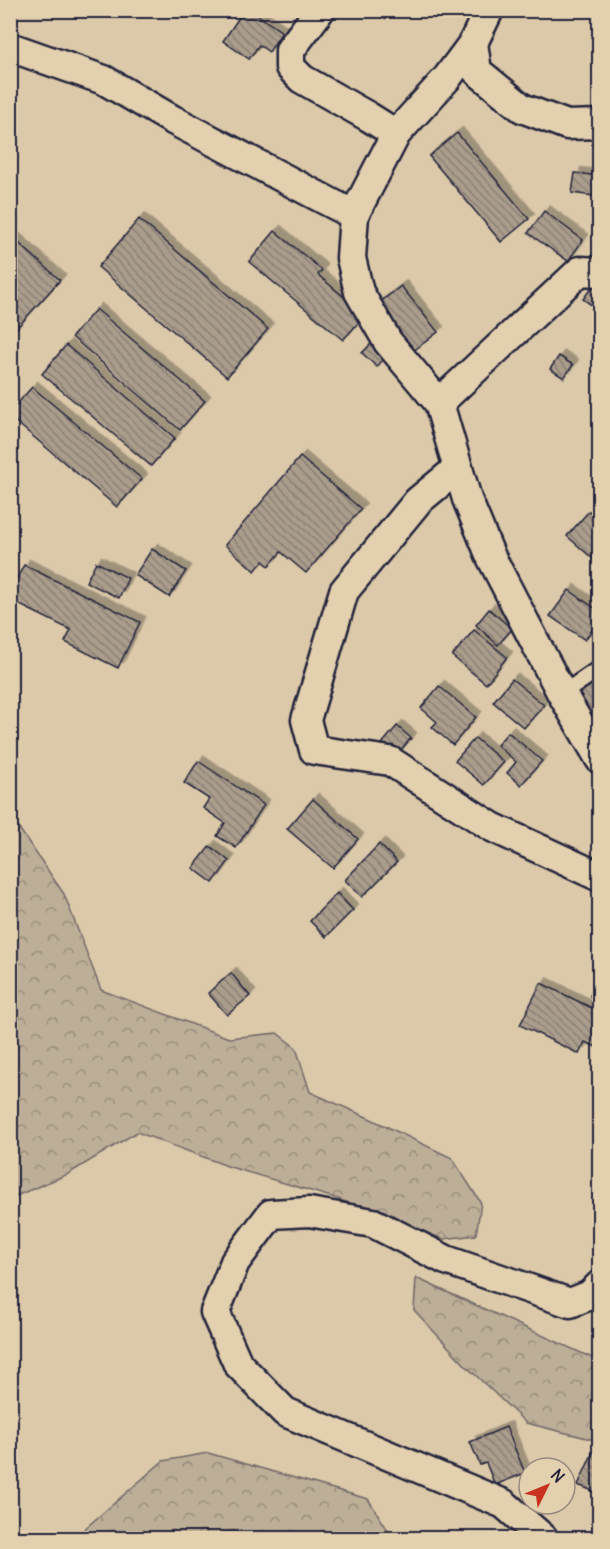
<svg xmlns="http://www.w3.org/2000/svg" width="610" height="1549" font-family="Delius,sans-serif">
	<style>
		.forest { fill: url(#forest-crowns); stroke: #706869; stroke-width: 1.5 }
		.building { fill: url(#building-back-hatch); stroke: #22223b; stroke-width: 1.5; filter: url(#shadow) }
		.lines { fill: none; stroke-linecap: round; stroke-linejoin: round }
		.service-casing { stroke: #22223b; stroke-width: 20 }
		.minor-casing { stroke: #22223b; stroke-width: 33 }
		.service { stroke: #e3d0ae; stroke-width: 15 }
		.minor { stroke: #e3d0ae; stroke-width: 28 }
	</style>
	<defs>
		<pattern id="forest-crowns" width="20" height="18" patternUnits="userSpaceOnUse" patternTransform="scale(1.5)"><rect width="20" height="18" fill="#bdae97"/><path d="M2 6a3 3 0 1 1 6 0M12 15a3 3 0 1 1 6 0" fill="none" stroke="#998d7c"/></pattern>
		<pattern id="building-back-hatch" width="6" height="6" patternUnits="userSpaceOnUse" patternTransform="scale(1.5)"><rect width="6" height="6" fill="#aa9d8c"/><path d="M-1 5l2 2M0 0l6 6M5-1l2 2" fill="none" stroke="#8a8074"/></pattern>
		<filter id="shadow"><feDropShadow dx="5.5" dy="-5.5" stdDeviation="0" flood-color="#0004"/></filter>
	</defs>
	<rect width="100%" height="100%" fill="#dbc9a9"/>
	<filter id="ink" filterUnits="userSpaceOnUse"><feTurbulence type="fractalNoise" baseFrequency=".0167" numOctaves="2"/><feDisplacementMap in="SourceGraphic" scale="12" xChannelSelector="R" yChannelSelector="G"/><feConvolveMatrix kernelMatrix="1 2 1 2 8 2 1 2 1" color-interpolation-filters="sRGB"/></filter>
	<g filter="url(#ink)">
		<!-- forest -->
		<g class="forest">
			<polygon points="10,815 64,894 101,990 229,1038 277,1033 296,1048 310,1092 371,1119 452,1158 481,1203 476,1235 443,1239 338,1199 230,1167 137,1132 68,1174 11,1198"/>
			<polygon points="416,1278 599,1361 599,1441 526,1423 466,1366 414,1310"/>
			<polygon points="208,1453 368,1499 393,1538 74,1538 163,1461"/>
		</g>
		<!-- building -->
		<g class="building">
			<polygon points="244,10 250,10 282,32 269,52 259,45 249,59 223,41"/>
			<polygon points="457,133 529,219 501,242 429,156"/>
			<polygon points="575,173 600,176 600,197 572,193"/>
			<polygon points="544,211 583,240 568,261 528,233"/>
			<polygon points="139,219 268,329 227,377 98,267"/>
			<polygon points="275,231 322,270 318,275 356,307 360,321 343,340 249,262"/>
			<polygon points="10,235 60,280 15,330 10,326"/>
			<polygon points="600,276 600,311 583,299"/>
			<polygon points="401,286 438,332 412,352 375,306"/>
			<polygon points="96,309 205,401 180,430 72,337"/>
			<polygon points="372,343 386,356 377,367 362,353"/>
			<polygon points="66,345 175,438 151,466 42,374"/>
			<polygon points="559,356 573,365 564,378 550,369"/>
			<polygon points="32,387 142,479 117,507 10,417 10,412"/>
			<polygon points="300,457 361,509 306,573 281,552 269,566 263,561 255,571 225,545"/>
			<polygon points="589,511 600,521 600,565 567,536"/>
			<polygon points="152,549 186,571 169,597 135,575"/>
			<polygon points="96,562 128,578 119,598 86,582"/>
			<polygon points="24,565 140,622 118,668 65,642 71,630 10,600 10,591"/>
			<polygon points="569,590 600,612 600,619 585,640 550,616"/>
			<polygon points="489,609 512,629 498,645 476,625"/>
			<polygon points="474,630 507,657 486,684 452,656"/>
			<polygon points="600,677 600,711 590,717 574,692"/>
			<polygon points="512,679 544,705 524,728 493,702"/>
			<polygon points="439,686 476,717 453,745 432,727 437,722 421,708"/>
			<polygon points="397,726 411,738 395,757 381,745"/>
			<polygon points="508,732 542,761 521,785 507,773 516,762 497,745"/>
			<polygon points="475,738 504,762 484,785 455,761"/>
			<polygon points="198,761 264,805 236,848 217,836 225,823 203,808 209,799 184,783"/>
			<polygon points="313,799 358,839 333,868 287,829"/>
			<polygon points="379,844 397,862 362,897 345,880"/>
			<polygon points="210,846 229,861 213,883 193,868"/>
			<polygon points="337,893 353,910 326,937 310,921"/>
			<polygon points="231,973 250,996 227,1015 208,993"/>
			<polygon points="599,978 600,978 600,1001 590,996"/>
			<polygon points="541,983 600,1012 600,1038 596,1047 585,1042 579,1054 520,1025"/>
			<polygon points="506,1427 525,1473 495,1485 486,1463 480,1465 470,1442"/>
			<polygon points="593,1452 600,1455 600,1494 578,1485"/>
		</g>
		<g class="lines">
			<defs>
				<polyline id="service" points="562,694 600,668"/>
				<g id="minor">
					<polyline points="320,10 290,50 290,67 302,79 369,117 396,134"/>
					<polyline points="473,43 477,71 522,108 567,125 600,124"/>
					<polyline points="10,47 104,80 173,120 354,215 351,258 359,292 388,342 439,403 467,499 491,557 562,694 600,759"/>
					<polyline points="354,215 396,134 447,78 473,43 489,10"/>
					<polyline points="439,403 580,271 600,272"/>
					<polyline points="458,468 418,501 344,591 306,720 314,750 390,761 492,827 600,877"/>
					<polyline points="543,1538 504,1504 285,1412 238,1364 215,1312 235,1262 271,1214 309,1212 373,1223 446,1260 570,1303 590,1295 600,1285"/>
				</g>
			</defs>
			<!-- service casing -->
			<use href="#service" class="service-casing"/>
			<!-- minor casing -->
			<use href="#minor" class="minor-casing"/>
			<!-- service -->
			<use href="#service" class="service"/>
			<!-- minor -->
			<use href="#minor" class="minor"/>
		</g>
	</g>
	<!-- margin -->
	<rect width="610" height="1549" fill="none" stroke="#e3d0ae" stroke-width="36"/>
	<rect x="18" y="18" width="574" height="1513" fill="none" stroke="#22223b" stroke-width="2" filter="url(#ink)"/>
	<!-- north arrow -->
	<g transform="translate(547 1486) rotate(47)"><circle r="28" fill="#e3d0ae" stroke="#968a80" stroke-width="1.5"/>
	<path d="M0-4.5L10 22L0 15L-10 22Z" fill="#c8321e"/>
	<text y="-9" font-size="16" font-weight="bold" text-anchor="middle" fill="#22223b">N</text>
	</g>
</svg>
